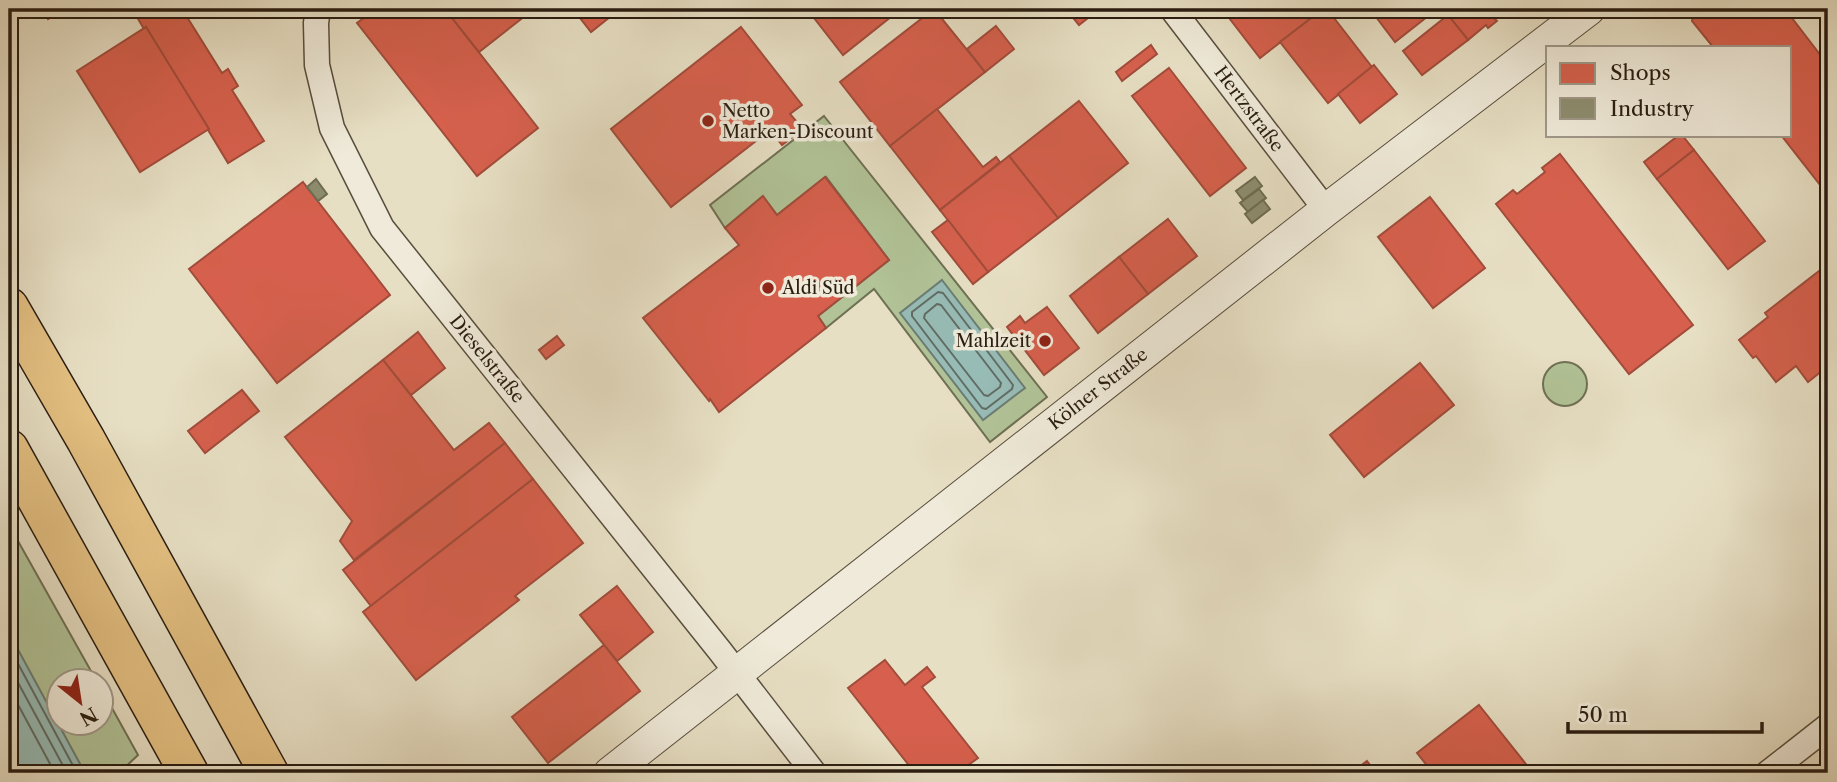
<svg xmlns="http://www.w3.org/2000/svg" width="1837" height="782" font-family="'Libre Caslon Text',serif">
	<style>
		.green { fill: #b1c397; stroke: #6e7054; stroke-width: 2 }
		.water { fill: #97bcb6; stroke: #6b7c74; stroke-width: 2 }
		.shops { fill: #d6604d; stroke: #a24c3b; stroke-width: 2 }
		.industry { fill: #8c8c6e; stroke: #6f6b52; stroke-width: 2 }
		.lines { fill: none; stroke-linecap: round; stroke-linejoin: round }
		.shore { stroke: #606c64; stroke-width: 2 }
		.minor-casing { stroke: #594e3e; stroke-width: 27 }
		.tertiary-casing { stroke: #594e3e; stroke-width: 34 }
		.motorway-casing { stroke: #2a1d11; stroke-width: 41 }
		.minor { stroke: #efead9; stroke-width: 24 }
		.tertiary { stroke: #efead9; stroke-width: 32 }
		.motorway { stroke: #e4c082; stroke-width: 38 }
		.poi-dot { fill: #8f2418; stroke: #efead9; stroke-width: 2.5 }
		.labels { text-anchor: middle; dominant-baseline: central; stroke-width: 7; stroke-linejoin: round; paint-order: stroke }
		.street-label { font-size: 18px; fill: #2a1d11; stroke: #efead9 }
		.poi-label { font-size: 18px; fill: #2a1d11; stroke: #efead9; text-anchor: start }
	</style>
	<rect width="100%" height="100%" fill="#e7dfc4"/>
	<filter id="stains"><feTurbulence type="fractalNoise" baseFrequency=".00286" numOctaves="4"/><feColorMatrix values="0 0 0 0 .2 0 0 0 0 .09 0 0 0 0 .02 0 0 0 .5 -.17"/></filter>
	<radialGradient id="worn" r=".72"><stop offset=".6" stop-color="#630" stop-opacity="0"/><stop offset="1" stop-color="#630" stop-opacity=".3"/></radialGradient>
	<!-- green -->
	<g class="green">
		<polygon points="824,116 1047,397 990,442 874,289 826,328 818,316 889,260 826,177 777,215 762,197 725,228 710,205"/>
		<circle cx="1565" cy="384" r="22"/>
		<polygon points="9,525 96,680 60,680 60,722 102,722 102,690 138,755 120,772 121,773 9,773"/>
	</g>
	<!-- water -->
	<g class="water">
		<polygon points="942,280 1025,388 983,420 900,313"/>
		<polygon points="9,633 85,773 9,773"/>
	</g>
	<!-- shops -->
	<g class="shops">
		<polygon points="42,9 64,9 48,19"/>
		<polygon points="139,9 182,9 222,73 228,69 238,86 232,90 264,141 228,163 146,27 144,29 134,12"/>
		<polygon points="376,9 445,9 538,128 477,176 357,23"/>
		<polygon points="445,9 534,9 479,52"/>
		<polygon points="573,9 620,9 591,32"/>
		<polygon points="807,9 886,9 892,16 843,55"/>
		<polygon points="934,9 985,72 890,146 840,82"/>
		<polygon points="1066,9 1089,9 1093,14 1079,25"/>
		<polygon points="1232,9 1301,9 1309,20 1260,58 1226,14"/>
		<polygon points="1323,9 1327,9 1372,67 1328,103 1280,42"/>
		<polygon points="1370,9 1437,9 1395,42"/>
		<polygon points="1443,9 1508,9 1495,19 1497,21 1488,28 1486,25 1468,40"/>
		<polygon points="1694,9 1785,9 1828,65 1828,195 1781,135 1790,135 1790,47 1713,47 1692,21"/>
		<polygon points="1448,15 1468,40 1422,75 1403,51"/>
		<polygon points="996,26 1014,49 985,72 967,49"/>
		<polygon points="146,27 209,129 140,172 77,71"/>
		<polygon points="741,27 802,105 790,114 803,129 782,145 770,130 671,207 611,129"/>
		<polygon points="1151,45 1157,54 1122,81 1116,72"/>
		<polygon points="1374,65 1397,94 1360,123 1338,94"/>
		<polygon points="1169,68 1246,168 1210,196 1132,96"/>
		<polygon points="1079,101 1128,163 1058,218 1009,156"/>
		<polygon points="937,109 983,167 996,157 1000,162 940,210 890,146"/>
		<polygon points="1679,135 1682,135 1694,150 1657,179 1644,162"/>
		<polygon points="1694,150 1765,241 1728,269 1657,179"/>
		<polygon points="1560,154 1693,325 1629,374 1496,204 1513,190 1517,194 1545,172 1542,168"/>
		<polygon points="1009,156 1058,218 988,272 940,210"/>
		<polygon points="825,177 889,260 818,316 826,328 719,412 710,399 709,401 643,318 739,245 725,228 763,196 777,215"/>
		<polygon points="303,182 390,295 277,383 189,269"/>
		<polygon points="1430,197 1485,268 1433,308 1378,237"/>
		<polygon points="1168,219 1197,256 1148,294 1119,257"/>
		<polygon points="948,220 988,272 973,284 932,232"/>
		<polygon points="1119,257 1148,294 1098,333 1070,296"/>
		<polygon points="1828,264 1828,366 1808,382 1796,366 1776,382 1756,356 1753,358 1739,340 1768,317 1765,313"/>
		<polygon points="1047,307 1079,348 1044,375 1007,327 1020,316 1025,323"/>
		<polygon points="418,332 445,368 411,395 383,360"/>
		<polygon points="557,336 564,345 546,359 539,350"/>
		<polygon points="383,360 454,450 489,423 505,443 354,560 340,541 352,521 285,437"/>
		<polygon points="1420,363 1454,405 1364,477 1330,435"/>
		<polygon points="242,390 259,411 205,453 188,431"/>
		<polygon points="505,443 533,479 371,606 343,570"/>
		<polygon points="533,479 583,543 515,596 519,600 416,680 363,612"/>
		<polygon points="617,586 653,632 617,661 580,615"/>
		<polygon points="604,645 640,691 548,763 512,717"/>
		<polygon points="885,660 905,685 927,667 935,677 922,687 978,758 967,766 973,773 915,773 848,688"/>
		<polygon points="1479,705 1533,773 1433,773 1417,753"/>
		<polygon points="1367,761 1376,773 1351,773"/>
	</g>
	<!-- industry -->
	<g class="industry">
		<polygon points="1255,177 1262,186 1243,200 1236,191"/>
		<polygon points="316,179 327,194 318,201 307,187"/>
		<polygon points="1259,189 1266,198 1248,212 1240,203"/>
		<polygon points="1263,200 1270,209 1252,223 1245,214"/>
	</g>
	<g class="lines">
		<!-- shore -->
		<g class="shore">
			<polygon points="938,292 943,293 1013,385 1012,389 986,409 982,408 912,316 912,312"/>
			<polygon points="937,304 941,305 1001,383 1000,387 988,396 984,395 924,318 925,314"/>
			<polyline points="9,647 77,773"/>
			<polyline points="9,666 67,773"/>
			<polyline points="9,688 55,773"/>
		</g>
		<defs>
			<g id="minor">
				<polyline points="318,9 316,23 317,65 332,128 382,228 720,651 814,773"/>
				<polyline points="1172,9 1326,210"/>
				<polyline points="1768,773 1828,726"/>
			</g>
			<polyline id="tertiary" points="610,773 1326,210 1589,9"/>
			<g id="motorway">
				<polyline points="9,307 86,440 269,773"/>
				<polyline points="9,449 189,773"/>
			</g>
		</defs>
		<!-- minor casing -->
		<use href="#minor" class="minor-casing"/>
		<!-- tertiary casing -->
		<use href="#tertiary" class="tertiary-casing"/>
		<!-- motorway casing -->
		<use href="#motorway" class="motorway-casing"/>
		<!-- minor -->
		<use href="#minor" class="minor"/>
		<!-- tertiary -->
		<use href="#tertiary" class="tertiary"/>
		<!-- motorway -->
		<use href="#motorway" class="motorway"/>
	</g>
	<!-- markers -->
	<g class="poi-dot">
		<circle cx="708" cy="121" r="7"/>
		<circle cx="768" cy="288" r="7"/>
		<circle cx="1045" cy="341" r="7"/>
	</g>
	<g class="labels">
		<!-- street labels -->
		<g class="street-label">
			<text transform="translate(1249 109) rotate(53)">Hertzstraße</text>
			<text transform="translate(487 359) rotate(51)">Dieselstraße</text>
			<text transform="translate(1098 389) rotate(-38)">Kölner Straße</text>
		</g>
		<!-- poi labels -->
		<g class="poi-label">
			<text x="722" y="111">Netto<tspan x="722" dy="21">Marken-Discount</tspan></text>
			<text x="782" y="288">Aldi Süd</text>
			<text x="1031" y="341" text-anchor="end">Mahlzeit</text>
		</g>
	</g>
	<!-- margin -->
	<rect width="1837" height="782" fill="none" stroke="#e7dfc4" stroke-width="35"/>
	<rect x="10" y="10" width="1816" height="761" fill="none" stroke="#2a1d11" stroke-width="3.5"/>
	<rect x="18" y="18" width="1802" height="747" fill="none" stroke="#2a1d11" stroke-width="2"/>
	<!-- legend -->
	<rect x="1546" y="46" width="245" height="91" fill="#efead9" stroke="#a09889" stroke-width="2"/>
	<rect x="1560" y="63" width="35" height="21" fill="#d6604d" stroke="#a09889" stroke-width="2"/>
	<text x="1610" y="80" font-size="21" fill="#2a1d11">Shops</text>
	<rect x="1560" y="98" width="35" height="21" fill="#8c8c6e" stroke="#a09889" stroke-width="2"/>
	<text x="1610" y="116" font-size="21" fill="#2a1d11">Industry</text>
	<!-- north arrow -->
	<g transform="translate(80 702) rotate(150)"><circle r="33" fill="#efead9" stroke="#a09889" stroke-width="2"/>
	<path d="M0-5L12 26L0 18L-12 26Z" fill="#8f2418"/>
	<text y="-10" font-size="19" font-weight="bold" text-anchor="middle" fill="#2a1d11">N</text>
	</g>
	<!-- scale -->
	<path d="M1568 722v10h194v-10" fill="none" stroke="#2a1d11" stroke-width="3.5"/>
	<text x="1578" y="722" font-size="21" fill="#2a1d11" stroke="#efead9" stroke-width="5" paint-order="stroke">50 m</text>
	<rect width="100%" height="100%" filter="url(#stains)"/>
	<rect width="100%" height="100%" fill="url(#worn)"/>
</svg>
